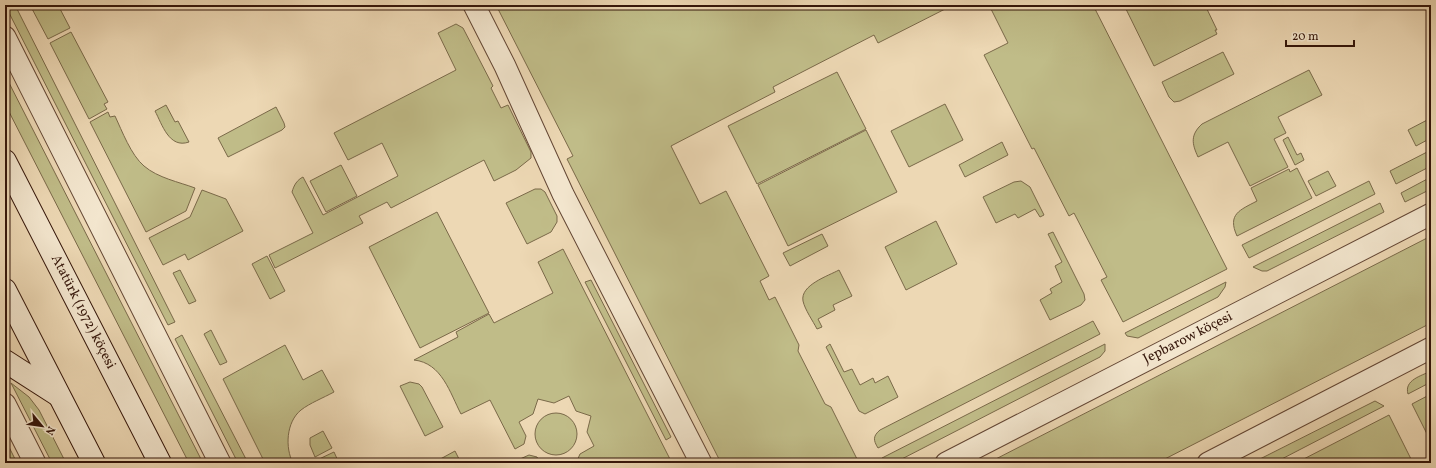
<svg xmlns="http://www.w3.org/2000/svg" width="1436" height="468" font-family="Vollkorn,serif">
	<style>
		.green { fill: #c0bc88; stroke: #7a6949 }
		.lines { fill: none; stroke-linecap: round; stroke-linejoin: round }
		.street-casing { stroke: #634634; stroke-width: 23 }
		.secondary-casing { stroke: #35160a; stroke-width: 24 }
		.street { stroke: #f3e6ce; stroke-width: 21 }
		.secondary { stroke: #f3e6ce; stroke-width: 22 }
		.labels { text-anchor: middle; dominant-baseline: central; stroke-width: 3; stroke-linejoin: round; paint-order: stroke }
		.street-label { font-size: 14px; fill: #35160a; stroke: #f3e6ce }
	</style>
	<rect width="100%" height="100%" fill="#edd8b4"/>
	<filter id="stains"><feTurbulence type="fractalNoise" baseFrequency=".005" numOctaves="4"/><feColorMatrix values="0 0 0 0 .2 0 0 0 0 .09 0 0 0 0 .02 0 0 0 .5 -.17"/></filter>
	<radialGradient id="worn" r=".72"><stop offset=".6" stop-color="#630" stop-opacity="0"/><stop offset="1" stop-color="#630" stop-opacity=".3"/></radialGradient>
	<!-- green -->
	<g class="green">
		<polygon points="5,5 15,5 175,322 168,325"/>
		<polygon points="30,5 58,5 70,28 48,39"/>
		<polygon points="496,5 953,5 878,43 874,35 773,87 775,92 671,146 700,204 726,191 769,276 760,281 769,300 775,297 799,345 798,351 825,404 831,407 857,459 849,463 721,463 567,159 573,156"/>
		<polygon points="989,5 1093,5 1227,269 1123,322 1101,280 1107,277 1074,213 1069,216 1034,148 1032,149 984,55 1008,43"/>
		<polygon points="1124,5 1205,5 1217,30 1215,30 1217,34 1154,66"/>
		<path d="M456,24L463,28L493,86L491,88L501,108L508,105L531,152V158L516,170L494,181L484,160L391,208L387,202L359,216L363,223L275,268L269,255L313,233L292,192C294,185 297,180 303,177L323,215L398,176L382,143L348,160L334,133L456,70L438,33Z"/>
		<polygon points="71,32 108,102 104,104 107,109 89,119 50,43"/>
		<polygon points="1223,52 1234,74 1180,101 1174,102 1169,97 1162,82"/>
		<path d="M1309,70L1322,95L1278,117L1286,133L1274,139L1288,167L1250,186L1228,142L1198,157C1192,144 1190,135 1202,124Z"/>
		<polygon points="837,72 866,129 757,184 728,126"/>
		<polygon points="5,75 203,463 189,463 5,104"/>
		<polygon points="945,104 963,140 909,167 891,131"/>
		<path d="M166,105L175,122L178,121L189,142C169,149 162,124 155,111Z"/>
		<polygon points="276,107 284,123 285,127 282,130 228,157 218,138"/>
		<path d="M108,112L110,117L115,116C122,131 131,155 144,166C158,178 179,182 195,188L186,211L146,232L90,122Z"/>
		<polygon points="1431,118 1431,138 1416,146 1408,130"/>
		<polygon points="866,130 897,192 788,246 758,185"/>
		<polygon points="1288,137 1297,155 1301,153 1304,160 1295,165 1283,140"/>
		<polygon points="1002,142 1008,155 965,177 959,165"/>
		<polygon points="1431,150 1431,166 1396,184 1390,171"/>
		<polygon points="341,165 357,196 326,212 310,181"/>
		<path d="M1297,168L1312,198L1237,236C1227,214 1240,210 1257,201L1251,188L1289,169L1290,172Z"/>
		<polygon points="1328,171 1336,186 1316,196 1308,181"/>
		<polygon points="1431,177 1431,189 1405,202 1401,193"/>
		<polygon points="1021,181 1030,187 1044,215 1040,217 1035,209 1018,218 1015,214 996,223 983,197 1014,182"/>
		<polygon points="1369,181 1375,194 1249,258 1242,245"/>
		<polygon points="535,189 541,189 545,192 557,216 557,222 551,232 527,244 506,203"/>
		<polygon points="202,190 226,199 243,231 188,260 185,254 163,265 149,238 190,217"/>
		<polygon points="1380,203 1384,212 1267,271 1262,271 1253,267"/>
		<polygon points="437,212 489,313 420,348 369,247"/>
		<polygon points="936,221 957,264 906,290 885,247"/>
		<polygon points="1053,232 1084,294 1085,300 1081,305 1050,320 1040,300 1052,293 1050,289 1062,282 1055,266 1062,262 1048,234"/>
		<polygon points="822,234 828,246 790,266 783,253"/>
		<polygon points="1431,236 1431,323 1157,463 988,463"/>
		<path d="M563,249L672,463H576L580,454L594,446L587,432L591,416L576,411L569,396L554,403L538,399L533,414L519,422L526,436L524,444L515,449L490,400L461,414C450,393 442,363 414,360L458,337L456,332L489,314L494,323L553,293L538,262Z"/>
		<polygon points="267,256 285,291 270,299 252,264"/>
		<polygon points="180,270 196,301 189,304 173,273"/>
		<path d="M839,270L852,296L833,305L835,310L818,319L822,327L817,329C813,321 805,310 803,301C800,285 828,276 839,270Z"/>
		<polygon points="591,280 671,437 666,440 585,282"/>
		<polygon points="1226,282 1225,287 1218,297 1138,338 1127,336 1125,333"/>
		<path d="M1093,321L1100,334L878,448C873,440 873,436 880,430Z"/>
		<polygon points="211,330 227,362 220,365 204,334"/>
		<polygon points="182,335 248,463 238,463 175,339"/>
		<polygon points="830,344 844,372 852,369 860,385 873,378 875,383 888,376 898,397 865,414 859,411 826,347"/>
		<polygon points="1105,344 1105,351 1100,357 894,463 887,463 882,458"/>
		<path d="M285,345L303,380L322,370L334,392C323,398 310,403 301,410C286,422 285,448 293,463H265L223,379Z"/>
		<path d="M1431,371V382L1408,394C1404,380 1421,376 1431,371Z"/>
		<polygon points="410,382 419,384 422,387 443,427 425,436 400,386"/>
		<polygon points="11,383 29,397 39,410 66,463 52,463"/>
		<polygon points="1431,394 1431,442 1412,404"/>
		<polygon points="1375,401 1384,406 1274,463 1252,463"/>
		<circle cx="556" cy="434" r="21"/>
		<polygon points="1389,415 1413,463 1296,463"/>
		<polygon points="323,431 332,448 315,457 310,445 310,438"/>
		<polygon points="5,439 17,463 6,463"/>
		<polygon points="455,451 461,463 433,463"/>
		<polygon points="334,452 339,463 319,463 317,460"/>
		<polygon points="529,455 537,457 540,463 522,463 520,459"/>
	</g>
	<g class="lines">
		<defs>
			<g id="street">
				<polyline points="474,5 505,66 563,194 701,463"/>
				<polyline points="5,37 220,463"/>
				<polyline points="5,404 35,463"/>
				<polyline points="946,463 1431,214"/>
				<polyline points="1208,463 1431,348"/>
			</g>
			<g id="secondary">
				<polyline points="5,161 160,463"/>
				<polyline points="5,290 94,463"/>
				<polyline points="5,361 58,395"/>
			</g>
		</defs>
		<!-- street casing -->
		<use href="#street" class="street-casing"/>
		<!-- secondary casing -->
		<use href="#secondary" class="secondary-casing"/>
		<!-- street -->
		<use href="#street" class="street"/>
		<!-- secondary -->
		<use href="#secondary" class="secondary"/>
	</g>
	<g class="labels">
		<!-- street labels -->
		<g class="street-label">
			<text transform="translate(83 312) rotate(63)">Atatürk (1972) köçesi</text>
			<text transform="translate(1188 338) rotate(-27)">Jepbarow köçesi</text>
		</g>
	</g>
	<!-- margin -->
	<rect width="1436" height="468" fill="none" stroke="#edd8b4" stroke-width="20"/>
	<rect x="6" y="6" width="1424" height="456" fill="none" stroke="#35160a" stroke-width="2"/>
	<rect x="10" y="10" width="1416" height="448" fill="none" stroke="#35160a"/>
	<!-- north arrow -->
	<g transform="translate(42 426) rotate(119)" stroke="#f3e6ce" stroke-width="3" paint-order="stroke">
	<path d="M0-3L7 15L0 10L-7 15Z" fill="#35160a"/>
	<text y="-6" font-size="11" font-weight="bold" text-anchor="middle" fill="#35160a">N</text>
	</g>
	<!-- scale -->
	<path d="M1286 40v6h68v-6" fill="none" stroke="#35160a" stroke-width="2"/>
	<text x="1292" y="40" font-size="12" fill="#35160a" stroke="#f3e6ce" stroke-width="3" paint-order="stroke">20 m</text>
	<rect width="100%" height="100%" filter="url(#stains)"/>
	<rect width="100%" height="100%" fill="url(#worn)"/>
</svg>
